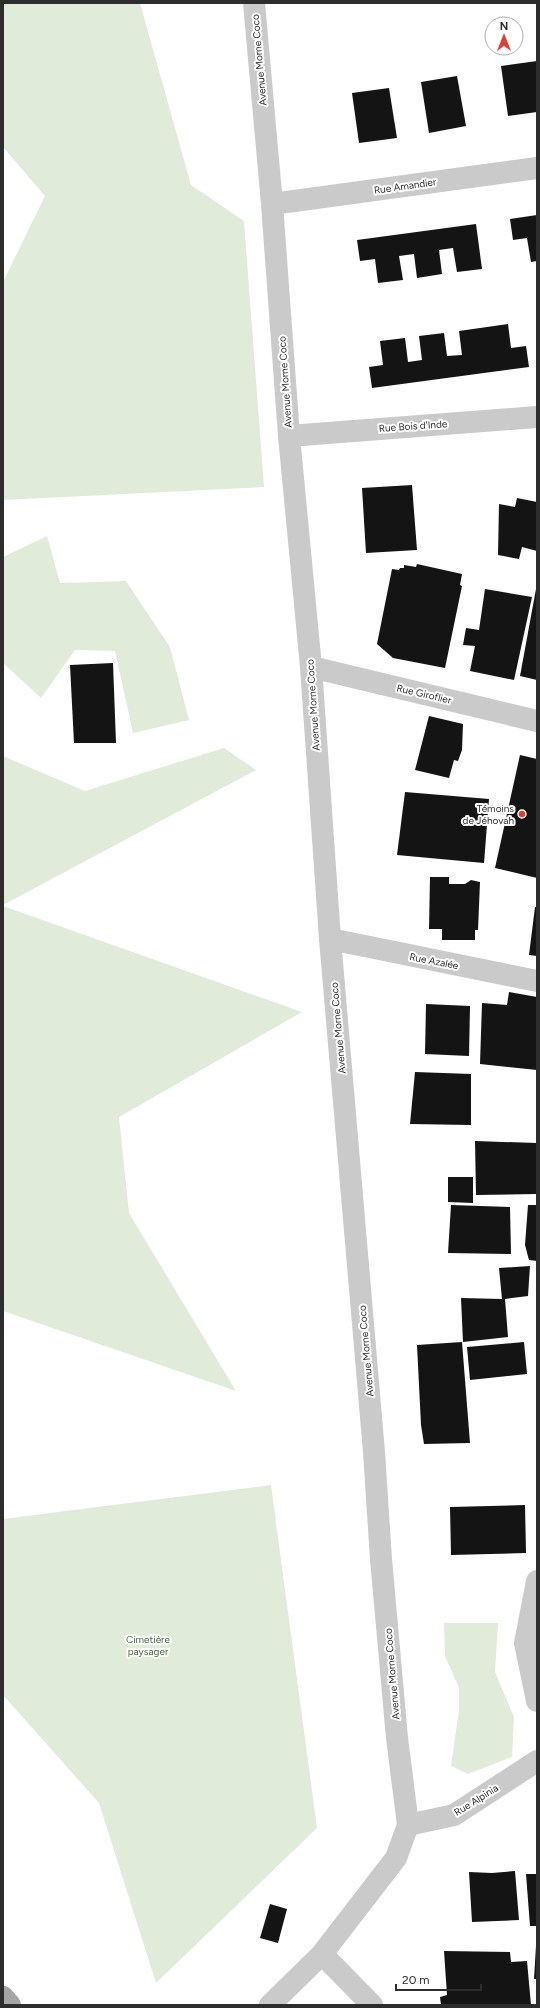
<svg xmlns="http://www.w3.org/2000/svg" width="540" height="2008" font-family="Figtree,sans-serif">
	<style>
		.green { fill: #e0ebda }
		.building { fill: #141414 }
		.lines { fill: none; stroke-linecap: round; stroke-linejoin: round }
		.minor { stroke: #cacaca; stroke-width: 22 }
		.major { stroke: #a5a5a5; stroke-width: 22 }
		.poi-dot { fill: #e33f30; stroke: #fff; stroke-width: 1.5 }
		.labels { text-anchor: middle; dominant-baseline: central; stroke-width: 4; stroke-linejoin: round; paint-order: stroke }
		.street-label { font-size: 10px; fill: #2d2d2d; stroke: #fff }
		.poi-label { font-size: 10px; fill: #2d2d2d; stroke: #fff; text-anchor: end }
		.park-label { font-size: 10px; fill: #49683b; stroke: #fff }
	</style>
	<rect width="100%" height="100%" fill="#fff"/>
	<!-- green -->
	<g class="green">
		<polygon points="3,3 140,3 191,185 244,221 264,487 3,500 3,282 45,196 3,147"/>
		<polygon points="47,536 60,583 126,581 170,647 189,720 133,733 115,651 75,650 41,698 3,663 3,557"/>
		<polygon points="224,748 256,770 3,905 3,756 85,791"/>
		<polygon points="3,906 302,1012 119,1117 129,1213 236,1391 3,1311"/>
		<polygon points="271,1485 317,1828 156,1983 99,1803 3,1695 3,1519"/>
		<polygon points="444,1623 498,1623 495,1672 514,1717 512,1757 468,1774 451,1766 459,1710 459,1688 445,1656"/>
	</g>
	<!-- building -->
	<g class="building">
		<polygon points="537,61 537,112 508,116 501,66"/>
		<polygon points="457,76 466,126 429,133 421,82"/>
		<polygon points="389,88 397,138 359,143 352,93"/>
		<polygon points="537,215 537,261 531,262 527,238 513,240 510,219"/>
		<polygon points="476,224 482,269 457,272 453,248 439,250 442,274 417,278 414,254 399,256 403,280 378,283 375,259 360,261 357,240"/>
		<polygon points="508,324 511,348 526,346 529,367 372,388 369,367 383,365 380,341 405,338 408,362 422,360 419,336 444,333 447,356 462,355 459,331"/>
		<polygon points="412,485 417,550 366,553 362,488"/>
		<polygon points="517,498 537,502 537,551 522,547 519,559 498,555 499,504 515,507"/>
		<polygon points="417,564 462,574 460,585 462,586 445,668 393,658 377,644 392,569 399,570 400,568 404,568 404,565 416,567"/>
		<polygon points="485,589 532,597 514,680 470,671 475,646 463,645 466,628 479,630"/>
		<polygon points="536,589 537,589 537,680 520,676"/>
		<polygon points="113,663 116,743 74,743 70,665"/>
		<polygon points="429,716 463,724 462,750 458,761 454,760 449,778 415,770"/>
		<polygon points="520,755 537,759 537,878 495,868"/>
		<polygon points="405,792 489,799 484,863 397,855"/>
		<polygon points="430,877 449,877 449,884 465,884 471,880 480,882 478,930 475,930 475,940 442,940 442,929 429,929"/>
		<polygon points="535,907 537,907 537,956 529,955"/>
		<polygon points="509,992 537,997 537,1070 480,1064 482,1003 507,1005"/>
		<polygon points="426,1004 470,1006 469,1056 425,1054"/>
		<polygon points="415,1072 471,1074 471,1125 410,1124"/>
		<polygon points="475,1141 537,1143 536,1194 476,1195"/>
		<polygon points="448,1177 473,1177 473,1203 448,1202"/>
		<polygon points="451,1205 510,1207 511,1254 448,1253"/>
		<polygon points="528,1205 537,1205 537,1261 529,1260 525,1245"/>
		<polygon points="530,1266 528,1296 505,1299 508,1337 463,1342 461,1298 502,1299 499,1268"/>
		<polygon points="462,1342 470,1443 424,1444 421,1425 417,1345"/>
		<polygon points="524,1342 527,1374 470,1380 467,1347"/>
		<polygon points="525,1505 526,1553 451,1555 450,1507"/>
		<polygon points="515,1871 519,1920 472,1922 469,1872 492,1873"/>
		<polygon points="526,1874 537,1874 537,1926 530,1926"/>
		<polygon points="270,1904 287,1909 278,1943 260,1938"/>
		<polygon points="536,1946 537,1946 537,1979 534,1979"/>
		<polygon points="444,1951 510,1952 511,1962 527,1961 531,2005 441,2005 440,1997 447,1995"/>
	</g>
	<g class="lines">
		<!-- minor -->
		<g class="minor">
			<polyline points="254,3 272,204 289,436 311,667 330,939 374,1452 381,1559 397,1738 408,1825 396,1858 322,1954 270,2005"/>
			<polyline points="272,204 537,168"/>
			<polyline points="289,436 537,417"/>
			<polyline points="311,667 537,721"/>
			<polyline points="330,939 537,981"/>
			<polyline points="537,1581 525,1643 537,1701"/>
			<polyline points="408,1825 454,1815 537,1761"/>
			<polyline points="322,1954 372,2005"/>
		</g>
		<!-- major -->
		<polyline class="major" points="3,1997 10,2005"/>
	</g>
	<!-- markers -->
	<circle class="poi-dot" cx="522" cy="814" r="4"/>
	<g class="labels">
		<!-- street labels -->
		<g class="street-label">
			<text transform="translate(259 60) rotate(-95)">Avenue Morne Coco</text>
			<text transform="translate(405 186) rotate(-8)">Rue Amandier</text>
			<text transform="translate(285 382) rotate(-94)">Avenue Morne Coco</text>
			<text transform="translate(413 426) rotate(-4)">Rue Bois d'Inde</text>
			<text transform="translate(424 694) rotate(13)">Rue Giroflier</text>
			<text transform="translate(313 705) rotate(-94)">Avenue Morne Coco</text>
			<text transform="translate(434 961) rotate(11)">Rue Azalée</text>
			<text transform="translate(338 1028) rotate(-95)">Avenue Morne Coco</text>
			<text transform="translate(366 1351) rotate(-95)">Avenue Morne Coco</text>
			<text transform="translate(392 1674) rotate(-95)">Avenue Morne Coco</text>
			<text transform="translate(476 1800) rotate(-32)">Rue Alpinia</text>
		</g>
		<!-- poi labels -->
		<g class="poi-label">
			<text x="514" y="808">Témoins<tspan x="514" dy="12">de Jéhovah</tspan></text>
		</g>
		<!-- park labels -->
		<g class="park-label">
			<text x="148" y="1639">Cimetière<tspan x="148" dy="12">paysager</tspan></text>
		</g>
	</g>
	<!-- border -->
	<rect width="540" height="2008" fill="none" stroke="#2d2d2d" stroke-width="8"/>
	<!-- north arrow -->
	<g transform="translate(504 36)"><circle r="19" fill="#ffffff" stroke="#ababab"/>
	<path d="M0-3L7 15L0 10L-7 15Z" fill="#e33f30"/>
	<text y="-6" font-size="11" font-weight="bold" text-anchor="middle" fill="#2d2d2d">N</text>
	</g>
	<!-- scale -->
	<path d="M396 1984v6h85v-6" fill="none" stroke="#2d2d2d" stroke-width="2"/>
	<text x="402" y="1984" font-size="12" fill="#2d2d2d" stroke="#ffffff" stroke-width="3" paint-order="stroke">20 m</text>
</svg>
